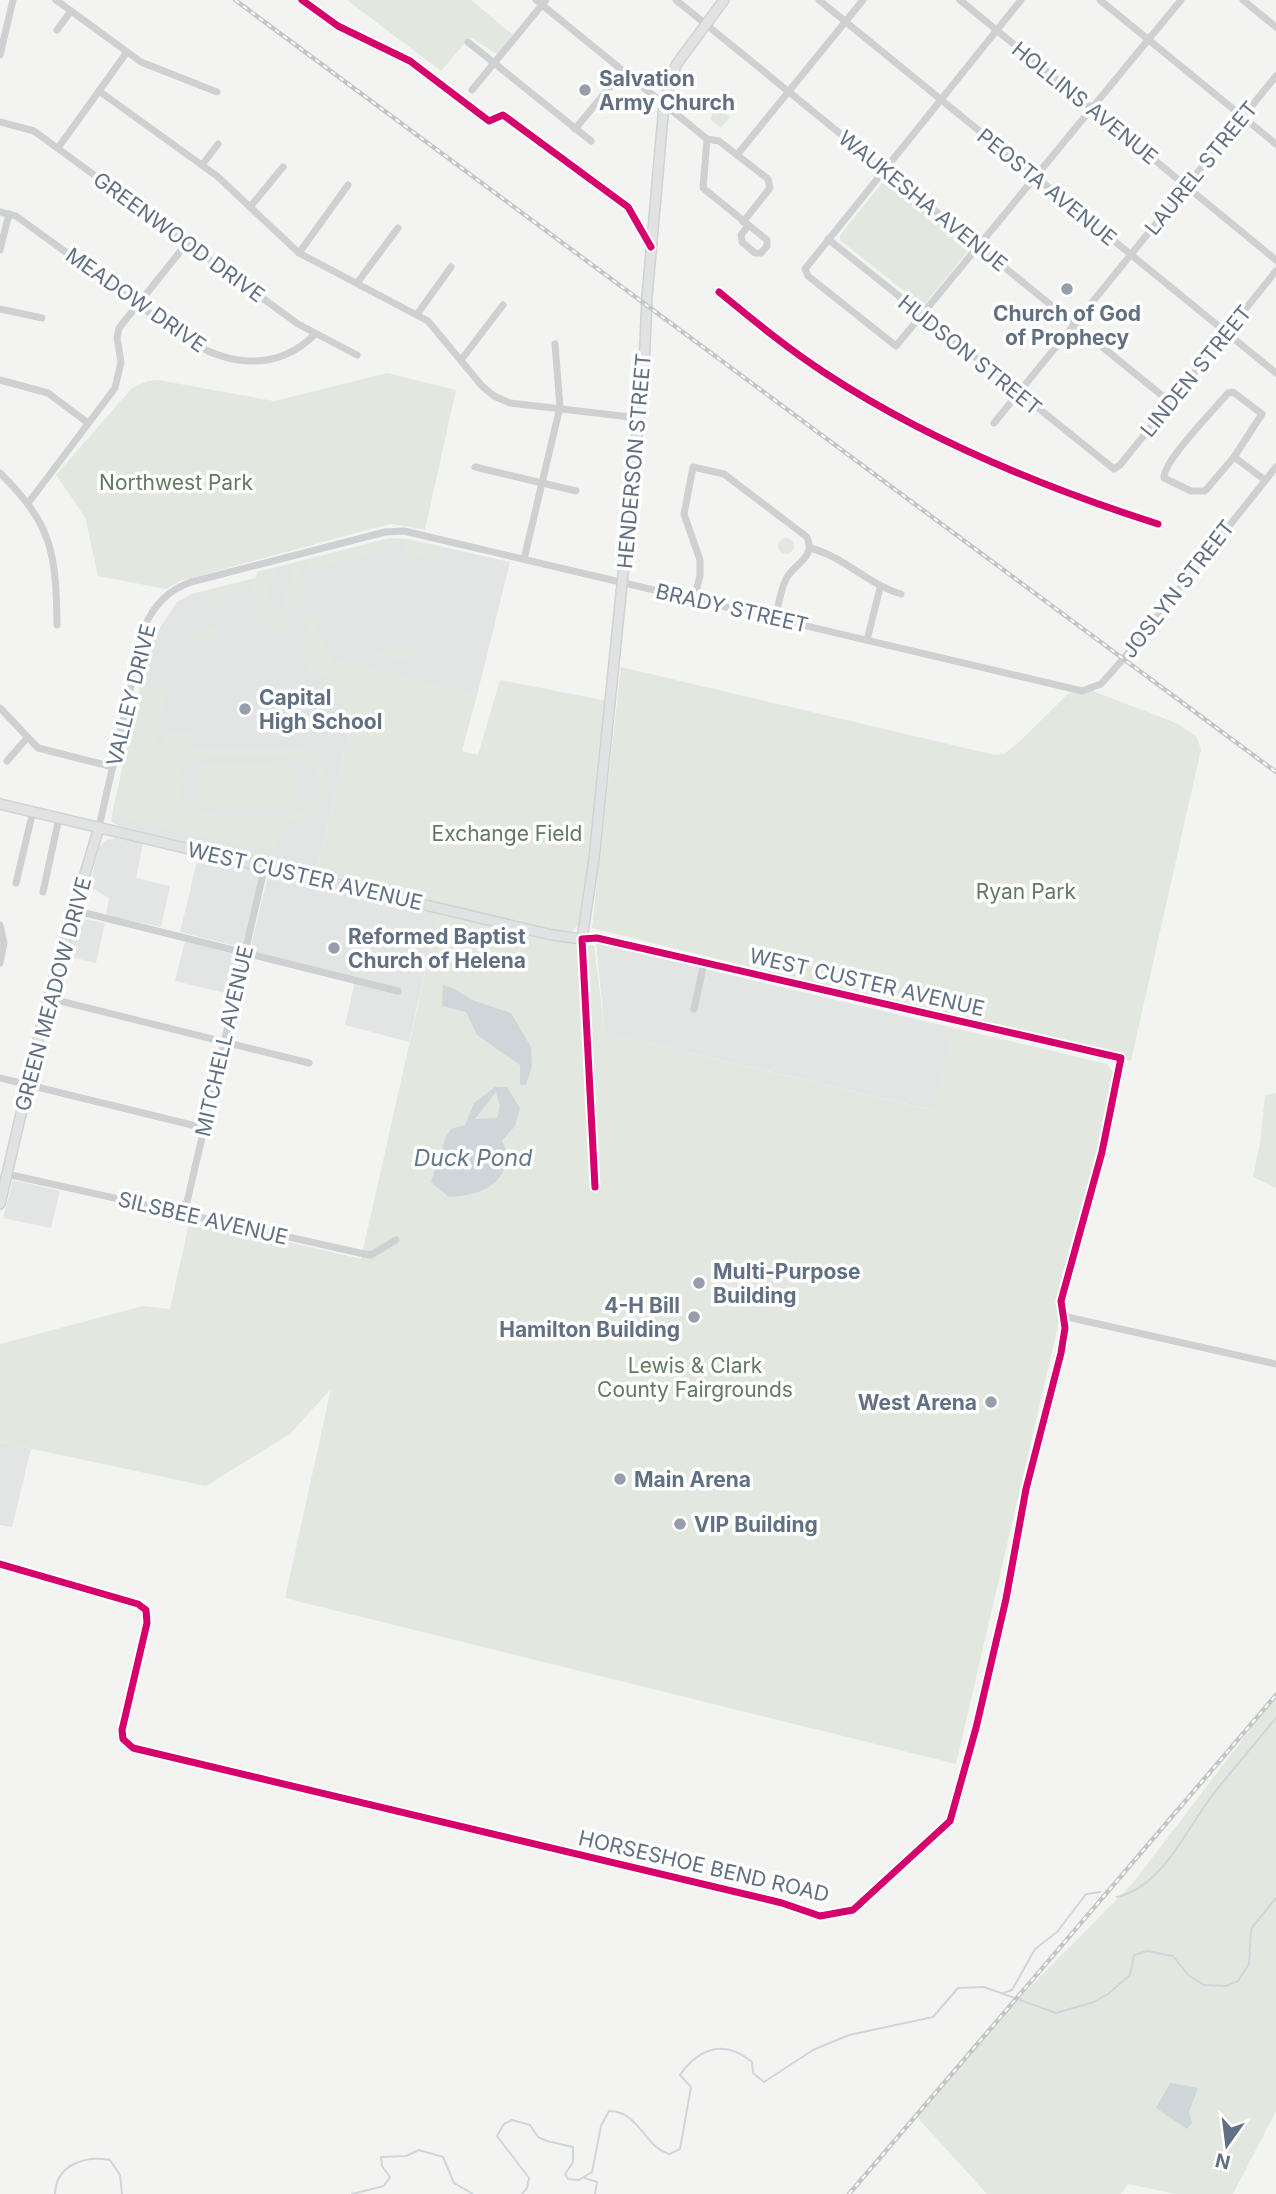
<svg xmlns="http://www.w3.org/2000/svg" width="1276" height="2194" font-family="Inter,sans-serif">
	<style>
		.built { fill: #e3e5e4 }
		.green { fill: #e2e7df; fill-rule: evenodd }
		.water { fill: #cfd6d9; fill-rule: evenodd }
		.lines { fill: none; stroke-linecap: round; stroke-linejoin: round }
		.stream { stroke: #cfd6d9; stroke-width: 2 }
		.major-casing { stroke: #d1d2d2; stroke-width: 12 }
		.minor { stroke: #cfd0d1; stroke-width: 7 }
		.major { stroke: #e1e2e3; stroke-width: 9 }
		.rail-casing { stroke: #c4c5c6; stroke-width: 4.5 }
		.rail { stroke: #fff; stroke-width: 2; stroke-dasharray: 5; stroke-linecap: butt }
		.cycleway-casing { stroke: #fff; stroke-width: 11 }
		.cycleway { stroke: #d6006c; stroke-width: 7 }
		.poi-dot { fill: #959eaa; stroke: #fff; stroke-width: 2.5 }
		.labels { text-anchor: middle; dominant-baseline: central; stroke-width: 7; stroke-linejoin: round; paint-order: stroke }
		.poi-label { font-size: 21px; font-weight: bold; fill: #627083; stroke: #fff; text-anchor: start }
		.street-label { font-size: 21px; fill: #627083; stroke: #fff }
		.park-label { font-size: 21px; fill: #637a61; stroke: #fff }
		.water-label { font-size: 23px; font-style: italic; fill: #637987; stroke: #fff }
	</style>
	<rect width="100%" height="100%" fill="#f3f4f1"/>
	<!-- built -->
	<g class="built">
		<polygon points="390,538 407,539 510,562 477,695 365,668 316,872 119,826 111,821 147,657 157,632 177,602 191,594 256,578 257,572"/>
		<polygon points="116,838 143,843 136,878 170,886 161,927 106,915 109,898 90,887 98,848 106,840"/>
		<polygon points="198,857 259,870 261,873 243,948 180,932"/>
		<polygon points="269,871 439,911 409,1042 345,1025 355,981 249,954"/>
		<polygon points="77,918 105,923 96,963 66,956"/>
		<polygon points="185,941 241,956 233,995 175,981"/>
		<polygon points="596,943 954,1028 933,1110 605,1033"/>
		<polygon points="13,1180 60,1191 51,1228 3,1218"/>
		<polygon points="0,1442 31,1449 12,1527 0,1525"/>
	</g>
	<!-- green -->
	<g class="green">
		<polygon points="347,0 471,0 513,35 497,54 470,37 441,71"/>
		<polygon points="716,106 730,117 721,128 710,119"/>
		<polygon points="888,181 968,246 968,251 923,306 840,240 840,235 883,182"/>
		<polygon points="387,373 456,390 425,530 392,524 378,527 180,581 166,589 98,576 85,517 56,475 132,388 148,381 158,380 274,401"/>
		<circle cx="786" cy="546" r="8"/>
		<polygon points="395,539 394,548 312,569 306,565 306,560"/>
		<polygon points="405,539 443,547 440,560 406,553"/>
		<polygon points="295,563 300,568 306,592 291,607 280,610 294,571 292,564"/>
		<polygon points="282,567 276,569 264,603 258,603 249,584 216,606 209,597 211,591 256,579 259,572"/>
		<polygon points="309,607 327,652 332,656 331,674 316,682 306,664 297,662 293,655 311,637 303,623"/>
		<polygon points="264,609 277,614 285,627 275,634 261,611"/>
		<polygon points="210,627 217,627 214,636 194,646 193,639"/>
		<polygon points="399,645 411,647 407,662 368,654"/>
		<polygon points="336,658 477,695 462,751 478,755 500,680 607,701 590,865 580,924 572,931 554,930 316,872 352,723 343,714 345,705 331,689"/>
		<polygon points="621,667 995,755 1004,754 1020,741 1069,693 1093,691 1176,723 1196,736 1201,749 1131,1061 592,928"/>
		<path d="M141,684L168,690L156,743L162,744L165,732L194,733L186,748L306,749C310,759 320,762 324,771C340,801 309,821 283,822L276,854L112,815ZM197,758C224,758 277,753 300,760C328,768 325,810 296,814C273,817 216,815 194,810C173,795 170,768 197,758Z"/>
		<polygon points="200,763 296,766 295,809 199,806"/>
		<polygon points="439,911 594,946 605,1033 932,1110 954,1028 1107,1064 1114,1073 1114,1085 956,1764 285,1598 331,1389 290,1434 206,1486 0,1442 0,1344 143,1306 170,1309 190,1219 361,1259"/>
		<polygon points="1276,1093 1276,1188 1253,1177 1260,1143 1265,1095"/>
		<polygon points="1276,1696 1276,2111 1233,2194 1176,2194 1128,2184 1121,2194 987,2194 916,2116 1018,1999 1132,1884"/>
	</g>
	<!-- water -->
	<g class="water">
		<polygon points="443,985 455,989 472,1000 511,1013 531,1047 532,1067 526,1085 520,1085 520,1065 477,1035 466,1012 442,1006"/>
		<path d="M495,1087H507L520,1108L515,1126L502,1141L508,1153C505,1188 478,1195 449,1197L431,1182L446,1137L451,1129L465,1125L474,1103ZM496,1092L500,1106L497,1118L475,1119Z"/>
		<polygon points="1170,2083 1198,2088 1189,2112 1192,2123 1187,2129 1156,2108"/>
	</g>
	<g class="lines">
		<!-- stream -->
		<g class="stream">
			<path d="M1117,1897C1162,1887 1186,1830 1211,1797C1232,1770 1255,1744 1276,1718"/>
			<polyline points="1003,1993 1012,1990 1035,1949 1057,1932 1086,1894 1100,1892"/>
			<polyline points="585,2178 597,2182 595,2194"/>
			<path d="M55,2194C56,2165 85,2155 110,2160L120,2175L122,2194"/>
			<polyline points="352,2194 384,2186 390,2177 382,2166 381,2157 406,2156 419,2150 443,2157 454,2183 473,2194"/>
			<path d="M522,2194L527,2188L529,2178L497,2136L504,2124L512,2120L530,2125L538,2137L547,2141L573,2147V2162L565,2174L568,2179L579,2180L592,2172L601,2126L609,2111C640,2111 644,2148 670,2154L680,2149L691,2087L680,2075C699,2048 724,2039 752,2062L753,2073L764,2082L813,2050L849,2035L933,2017L958,1988L984,1987L1056,2013L1094,2002L1108,1994L1130,1975L1134,1955L1147,1951L1173,1956L1188,1975L1204,1985L1226,1986L1238,1981L1249,1964L1251,1929L1276,1898"/>
		</g>
		<defs>
			<g id="major">
				<polyline points="0,804 552,935 582,939 594,859 644,368 647,297 664,105 676,65 724,0"/>
				<polyline points="0,1204 48,998 99,827"/>
			</g>
		</defs>
		<!-- major casing -->
		<use href="#major" class="major-casing"/>
		<!-- minor -->
		<g class="minor">
			<polyline points="56,0 141,62 217,92"/>
			<polyline points="536,0 707,139 719,141 768,179 770,188 743,222"/>
			<polyline points="676,0 1170,402"/>
			<polyline points="819,0 1276,373"/>
			<polyline points="960,0 1276,260"/>
			<polyline points="1021,0 805,269 808,276 896,346 1181,0"/>
			<polyline points="1100,0 1276,144"/>
			<polyline points="1243,0 1276,27"/>
			<polyline points="57,30 71,11"/>
			<polyline points="468,42 591,141"/>
			<polyline points="0,55 13,0"/>
			<polyline points="472,90 546,0"/>
			<polyline points="99,91 217,176 299,253 428,321 482,386 494,396 510,403 639,418"/>
			<polyline points="0,122 34,131 298,324 357,355"/>
			<polyline points="575,129 623,71"/>
			<polyline points="707,139 703,188 767,240 767,246 761,253 755,253 742,242 741,235 748,226"/>
			<polyline points="58,148 127,52"/>
			<polyline points="737,155 863,0"/>
			<polyline points="202,165 218,144"/>
			<polyline points="250,207 283,167"/>
			<path d="M0,212L16,216L187,340C229,366 278,372 315,334"/>
			<polyline points="828,239 1114,469 1120,465 1276,271"/>
			<polyline points="0,250 9,214"/>
			<polyline points="299,253 348,185"/>
			<polyline points="357,283 398,228"/>
			<polyline points="0,309 42,318"/>
			<polyline points="418,313 451,267"/>
			<polyline points="461,360 503,305"/>
			<polyline points="0,380 48,393 88,423"/>
			<path d="M1233,392L1262,414L1234,457L1205,491H1191L1164,478C1163,461 1215,409 1228,393Z"/>
			<polyline points="994,423 1276,76"/>
			<polyline points="1234,457 1265,480"/>
			<polyline points="475,467 576,491"/>
			<path d="M0,473C53,525 56,554 57,625"/>
			<polyline points="29,502 115,388 121,362 117,338 119,328 187,243"/>
			<path d="M810,548C845,557 867,584 901,594"/>
			<polyline points="524,559 560,407 555,344"/>
			<path d="M694,599L700,576V560L684,514L693,467L724,474L807,537C816,559 794,563 786,579C780,591 778,606 776,618"/>
			<polyline points="867,640 880,588"/>
			<polyline points="0,708 38,748 113,767"/>
			<polyline points="7,761 27,738"/>
			<path d="M99,827L144,628C153,606 168,590 191,582L385,532L404,531L1082,691L1101,684L1124,658L1276,467"/>
			<polyline points="16,883 33,811"/>
			<polyline points="43,892 59,818"/>
			<polyline points="73,910 398,991"/>
			<polyline points="0,925 4,943 0,963"/>
			<polyline points="48,998 309,1063"/>
			<polyline points="694,1009 704,963"/>
			<polyline points="0,1078 204,1128"/>
			<polyline points="7,1174 360,1253 371,1255 396,1240"/>
			<polyline points="176,1211 187,1202 265,866"/>
			<polyline points="1063,1316 1276,1364"/>
			<polyline points="0,1564 138,1604 146,1610 147,1623 122,1730 123,1739 133,1748 782,1903 820,1916 853,1910 950,1821 976,1728 1006,1599 1026,1489 1061,1353 1065,1328 1061,1301 1102,1152 1121,1058 597,938 582,939 595,1187"/>
		</g>
		<!-- major -->
		<use href="#major" class="major"/>
		<defs>
			<g id="rail">
				<polyline points="235,0 1276,772"/>
				<polyline points="849,2194 1276,1695"/>
			</g>
		</defs>
		<!-- rail casing -->
		<use href="#rail" class="rail-casing"/>
		<!-- rail -->
		<use href="#rail" class="rail"/>
		<defs>
			<g id="cycleway">
				<polyline points="302,0 338,26 410,61 489,121 503,115 628,207 651,247"/>
				<path d="M719,292C753,320 788,349 825,373C927,440 1042,487 1158,524"/>
				<polyline points="0,1564 138,1604 146,1610 147,1623 122,1730 123,1739 133,1748 782,1903 820,1916 853,1910 950,1821 976,1728 1006,1599 1026,1489 1061,1353 1065,1328 1061,1301 1102,1152 1121,1058 597,938 582,939 595,1187"/>
			</g>
		</defs>
		<!-- cycleway casing -->
		<use href="#cycleway" class="cycleway-casing"/>
		<!-- cycleway -->
		<use href="#cycleway" class="cycleway"/>
	</g>
	<!-- markers -->
	<g class="poi-dot">
		<circle cx="585" cy="90" r="7"/>
		<circle cx="1067" cy="289" r="7"/>
		<circle cx="245" cy="709" r="7"/>
		<circle cx="334" cy="948" r="7"/>
		<circle cx="699" cy="1283" r="7"/>
		<circle cx="694" cy="1317" r="7"/>
		<circle cx="991" cy="1402" r="7"/>
		<circle cx="620" cy="1479" r="7"/>
		<circle cx="680" cy="1524" r="7"/>
	</g>
	<g class="labels">
		<!-- poi labels -->
		<g class="poi-label">
			<text x="599" y="78">Salvation<tspan x="599" dy="24">Army Church</tspan></text>
			<text x="1067" y="313" text-anchor="middle">Church of God<tspan x="1067" dy="24">of Prophecy</tspan></text>
			<text x="259" y="697">Capital<tspan x="259" dy="24">High School</tspan></text>
			<text x="348" y="936">Reformed Baptist<tspan x="348" dy="24">Church of Helena</tspan></text>
			<text x="713" y="1271">Multi-Purpose<tspan x="713" dy="24">Building</tspan></text>
			<text x="680" y="1305" text-anchor="end">4-H Bill<tspan x="680" dy="24">Hamilton Building</tspan></text>
			<text x="977" y="1402" text-anchor="end">West Arena</text>
			<text x="634" y="1479">Main Arena</text>
			<text x="694" y="1524">VIP Building</text>
		</g>
		<!-- street labels -->
		<g class="street-label">
			<text transform="translate(1085 103) rotate(39)">HOLLINS AVENUE</text>
			<text transform="translate(1201 168) rotate(-51)">LAUREL STREET</text>
			<text transform="translate(1047 187) rotate(39)">PEOSTA AVENUE</text>
			<text transform="translate(923 201) rotate(39)">WAUKESHA AVENUE</text>
			<text transform="translate(179 237) rotate(36)">GREENWOOD DRIVE</text>
			<text transform="translate(136 300) rotate(35)">MEADOW DRIVE</text>
			<text transform="translate(970 355) rotate(39)">HUDSON STREET</text>
			<text transform="translate(1196 371) rotate(-51)">LINDEN STREET</text>
			<text transform="translate(634 461) rotate(-85)">HENDERSON STREET</text>
			<text transform="translate(1178 589) rotate(-52)">JOSLYN STREET</text>
			<text transform="translate(732 608) rotate(13)">BRADY STREET</text>
			<text transform="translate(131 695) rotate(-76)">VALLEY DRIVE</text>
			<text transform="translate(305 876) rotate(13)">WEST CUSTER AVENUE</text>
			<text transform="translate(867 982) rotate(13)">WEST CUSTER AVENUE</text>
			<text transform="translate(53 994) rotate(-75)">GREEN MEADOW DRIVE</text>
			<text transform="translate(224 1041) rotate(-77)">MITCHELL AVENUE</text>
			<text transform="translate(203 1218) rotate(13)">SILSBEE AVENUE</text>
			<text transform="translate(704 1866) rotate(13)">HORSESHOE BEND ROAD</text>
		</g>
		<!-- park labels -->
		<g class="park-label">
			<text x="176" y="482">Northwest Park</text>
			<text x="507" y="833">Exchange Field</text>
			<text x="1026" y="891">Ryan Park</text>
			<text x="695" y="1365">Lewis &amp; Clark<tspan x="695" dy="24">County Fairgrounds</tspan></text>
		</g>
		<!-- water labels -->
		<g class="water-label">
			<text x="473" y="1158">Duck Pond</text>
		</g>
	</g>
	<!-- north arrow -->
	<g transform="translate(1227 2145) rotate(194)" stroke="#ffffff" stroke-width="5" paint-order="stroke">
	<path d="M0-5L12 26L0 18L-12 26Z" fill="#627083"/>
	<text y="-10" font-size="19" font-weight="bold" text-anchor="middle" fill="#627083">N</text>
	</g>
</svg>
